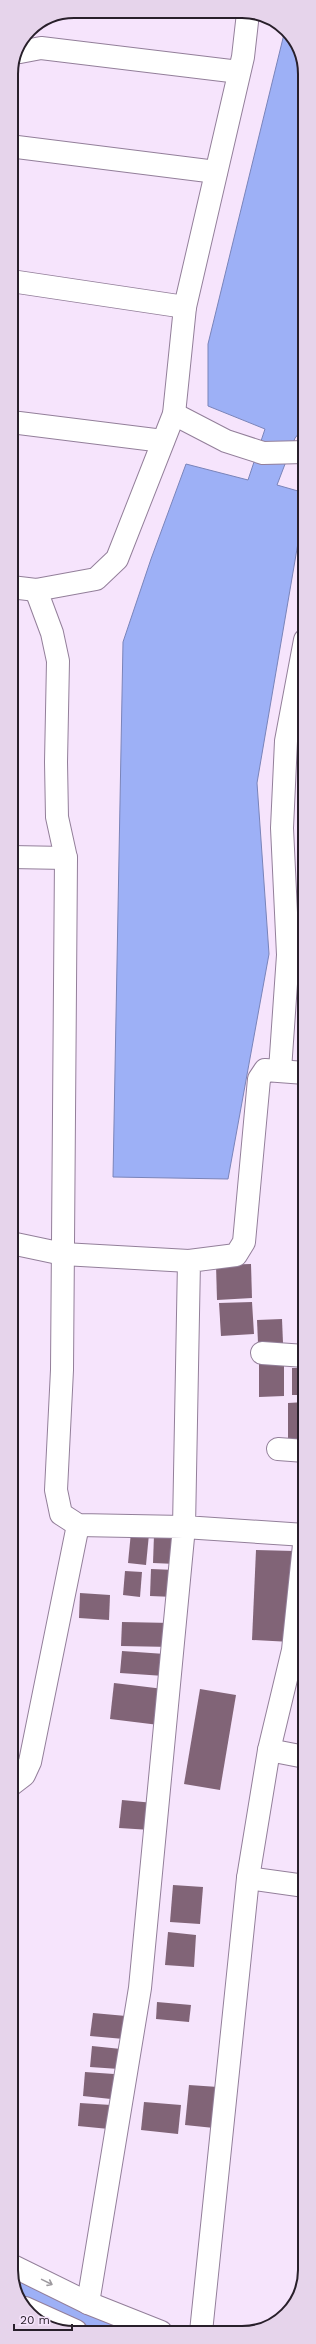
<svg xmlns="http://www.w3.org/2000/svg" width="316" height="2344" font-family="'Work Sans',sans-serif">
	<style>
		.water { fill: #9db0f6; stroke: #7a84b9 }
		.lines { fill: none; stroke-linecap: round; stroke-linejoin: round }
		.canal { stroke: #9db0f6; stroke-width: 20 }
		.building { fill: #816477 }
		.minor-casing { stroke: #937f9a; stroke-width: 24 }
		.major-casing { stroke: #937f9a; stroke-width: 24 }
		.minor { stroke: #fff; stroke-width: 22 }
		.major { stroke: #fff; stroke-width: 22 }
		.oneway { stroke: #9e9a9f }
		.rim { fill: none; stroke: #281f2a; stroke-width: 2 }
	</style>
	<rect width="100%" height="100%" fill="#f6e4fc"/>
	<!-- water -->
	<polygon class="water" points="285,30 290,33 305,70 305,426 295,438 277,485 305,493 305,502 257,783 269,954 228,1179 113,1177 123,642 151,559 186,464 248,480 265,429 208,406 208,344"/>
	<g class="lines">
		<!-- canal -->
		<polyline class="canal" points="16,2286 115,2331"/>
	</g>
	<!-- building -->
	<g class="building">
		<polygon points="251,1264 252,1298 217,1300 216,1265"/>
		<polygon points="252,1302 254,1334 221,1336 219,1303"/>
		<polygon points="282,1319 283,1343 258,1343 257,1320"/>
		<polygon points="284,1361 284,1396 259,1397 259,1362"/>
		<rect x="292" y="1368" width="13" height="27"/>
		<polygon points="305,1402 305,1441 288,1441 288,1403"/>
		<polygon points="131,1532 149,1534 146,1565 128,1563"/>
		<polygon points="154,1535 177,1536 176,1564 153,1563"/>
		<polygon points="256,1550 294,1551 291,1642 252,1640"/>
		<polygon points="151,1569 175,1570 174,1597 150,1596"/>
		<polygon points="125,1571 142,1572 140,1597 123,1595"/>
		<polygon points="80,1593 110,1595 109,1620 79,1618"/>
		<polygon points="122,1622 172,1623 171,1647 121,1646"/>
		<polygon points="122,1651 165,1654 164,1676 120,1673"/>
		<polygon points="114,1683 172,1690 167,1726 110,1719"/>
		<polygon points="200,1689 236,1695 220,1790 184,1784"/>
		<polygon points="301,1711 305,1711 305,1739 300,1738"/>
		<polygon points="122,1800 154,1803 151,1830 119,1828"/>
		<polygon points="173,1885 203,1887 200,1924 170,1922"/>
		<polygon points="168,1932 196,1935 194,1967 165,1965"/>
		<polygon points="157,2002 191,2005 189,2022 156,2019"/>
		<polygon points="93,2013 126,2016 124,2039 90,2036"/>
		<polygon points="92,2046 121,2049 119,2069 90,2067"/>
		<polygon points="85,2072 114,2074 111,2099 83,2096"/>
		<polygon points="189,2085 218,2087 214,2128 185,2125"/>
		<polygon points="144,2102 181,2105 178,2134 141,2130"/>
		<polygon points="80,2103 111,2105 109,2129 78,2126"/>
	</g>
	<g class="lines">
		<defs>
			<g id="minor">
				<polyline points="20,52 41,48 239,72"/>
				<polyline points="17,147 216,172"/>
				<polyline points="11,281 185,307"/>
				<polyline points="174,414 226,441 263,453 305,452"/>
				<polyline points="11,422 163,441"/>
				<polyline points="11,587 36,590 96,579 117,559 174,414 185,307 243,57 248,13"/>
				<polyline points="36,590 52,633 58,661 56,762 57,817 66,858 62,1370 56,1490 61,1514 78,1525 184,1527 140,1988 88,2303"/>
				<polyline points="11,857 66,858"/>
				<polyline points="280,1070 288,955 282,828 286,741 305,640"/>
				<polyline points="11,1243 63,1254 189,1261"/>
				<polyline points="262,1353 305,1356"/>
				<polyline points="278,1449 305,1451"/>
				<polyline points="269,1750 305,1757"/>
				<polyline points="11,1785 24,1775 30,1762 78,1525"/>
				<polyline points="248,1878 305,1886"/>
			</g>
			<g id="major">
				<polyline points="305,1073 265,1070 259,1079 244,1242 236,1255 189,1261 184,1527 305,1535"/>
				<polyline points="11,2265 88,2303 161,2332"/>
				<polyline points="25,2308 76,2331"/>
				<polyline points="201,2332 248,1878 269,1750 293,1650 305,1535"/>
			</g>
		</defs>
		<!-- minor casing -->
		<use href="#minor" class="minor-casing"/>
		<!-- major casing -->
		<use href="#major" class="major-casing"/>
		<!-- minor -->
		<use href="#minor" class="minor"/>
		<!-- major -->
		<use href="#major" class="major"/>
	</g>
	<!-- one-way arrows -->
	<defs><path id="oneway-shaft" d="M-6 0H5M1.5-3L5.5 0L1.5 3" fill="none" stroke-width="1.6" stroke-linecap="round" stroke-linejoin="round"/></defs>
	<use class="oneway" href="#oneway-shaft" transform="translate(47 2282) rotate(26)"/>
	<!-- crop -->
	<path d="M0 0H316V2344H0ZM74 18H242A56 56 0 0 1 298 74V2270A56 56 0 0 1 242 2326H74A56 56 0 0 1 18 2270V74A56 56 0 0 1 74 18Z" fill="#e6d4eb" fill-rule="evenodd"/>
	<path class="rim" d="M74 18H242A56 56 0 0 1 298 74V2270A56 56 0 0 1 242 2326H74A56 56 0 0 1 18 2270V74A56 56 0 0 1 74 18Z"/>
	<!-- scale -->
	<path d="M14 2324v6h58v-6" fill="none" stroke="#281f2a" stroke-width="2"/>
	<text x="20" y="2324" font-size="12" fill="#281f2a" stroke="#f6e4fc" stroke-width="3" paint-order="stroke">20 m</text>
</svg>
